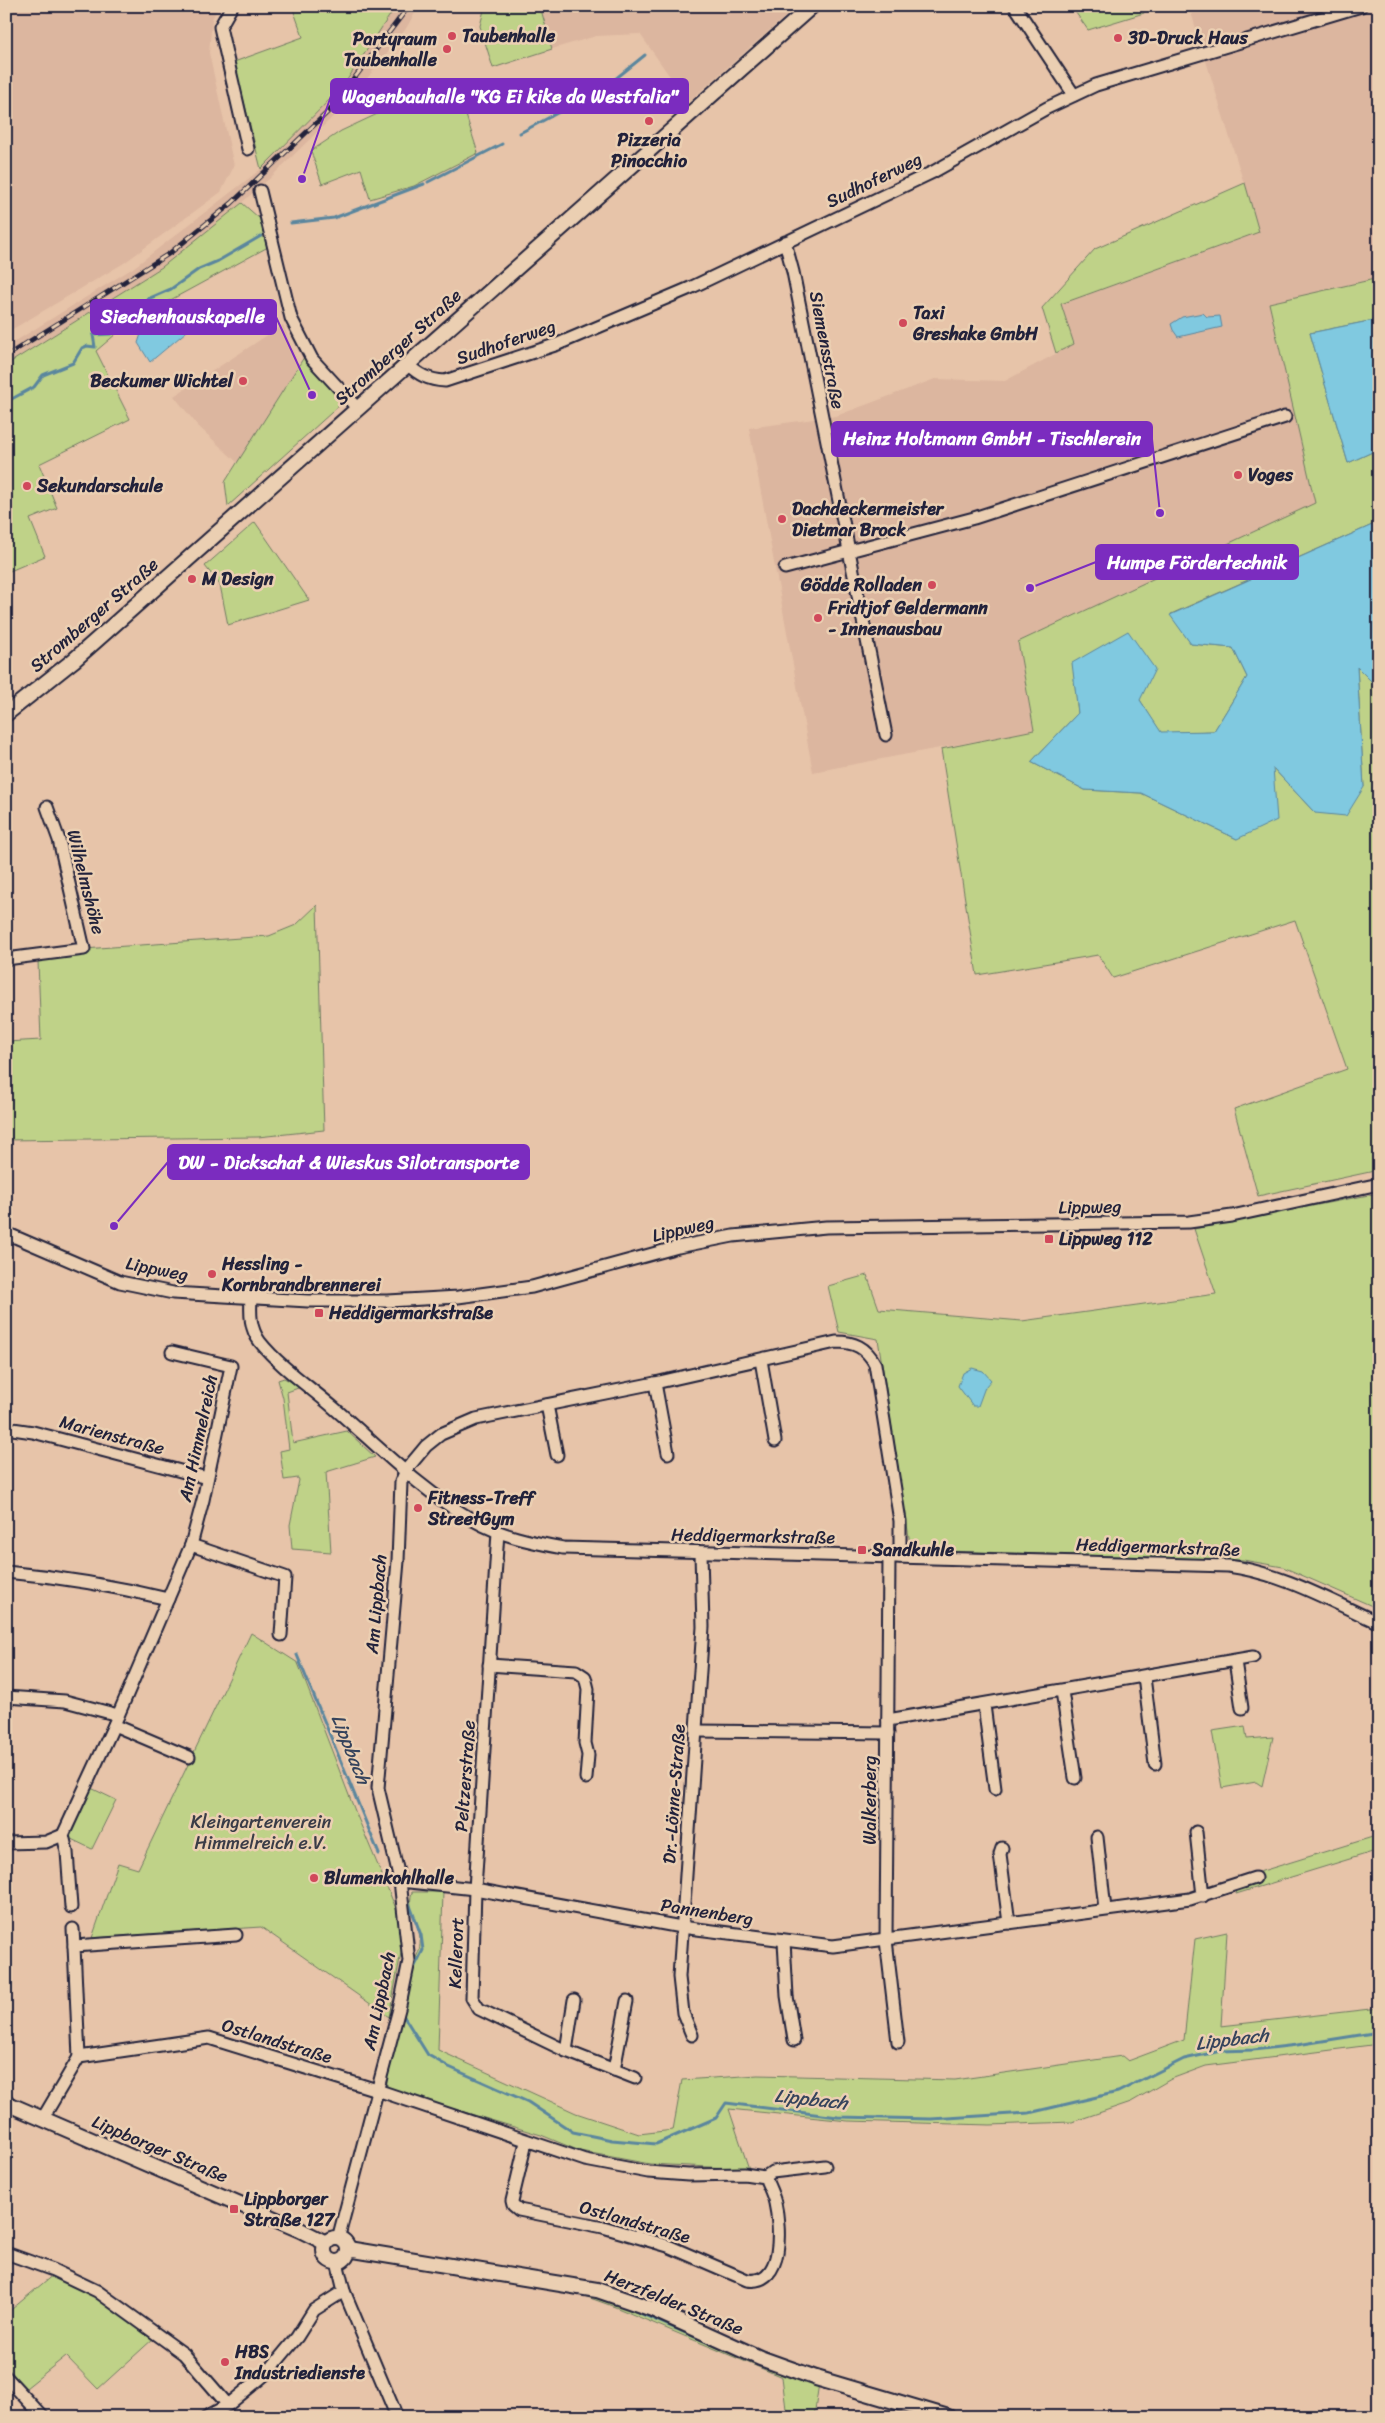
<svg xmlns="http://www.w3.org/2000/svg" width="1385" height="2423" font-family="Sriracha,sans-serif">
	<style>
		.built { fill: #dcb69f }
		.green { fill: #bfd288; stroke: #707a62 }
		.water { fill: #80c9e0; stroke: #5a869e }
		.lines { fill: none; stroke-linecap: round; stroke-linejoin: round }
		.stream { stroke: #5a869e; stroke-width: 3 }
		.minor-casing { stroke: #22223b; stroke-width: 15 }
		.major-casing { stroke: #22223b; stroke-width: 18 }
		.minor { stroke: #ebcfb2; stroke-width: 11 }
		.major { stroke: #ebcfb2; stroke-width: 14 }
		.rail-casing { stroke: #22223b; stroke-width: 5 }
		.rail { stroke: #ebcfb2; stroke-width: 3; stroke-dasharray: 9; stroke-linecap: butt }
		.poi-dot { fill: #d1495b; stroke: #ebcfb2; stroke-width: 2 }
		.labels { text-anchor: middle; dominant-baseline: central; stroke-width: 5; stroke-linejoin: round; paint-order: stroke }
		.poi-label { font-size: 18px; font-weight: bold; fill: #22223b; stroke: #ebcfb2; text-anchor: start }
		.street-label { font-size: 18px; fill: #22223b; stroke: #ebcfb2 }
		.park-label { font-size: 18px; fill: #3a3c47; stroke: #ebcfb2 }
		.water-label { font-size: 19px; font-style: italic; fill: #35435c; stroke: #ebcfb2 }
		.leader { fill: none; stroke: #7b2cbf; stroke-width: 2 }
		.callout-dot { fill: #7b2cbf; stroke: #ebcfb2; stroke-width: 2 }
		.callout { fill: #7b2cbf; stroke: #7b2cbf; stroke-width: 2 }
		.callout-label { font-size: 19px; text-anchor: middle; font-weight: bold; fill: #fff }
	</style>
	<rect width="100%" height="100%" fill="#e7c4a9"/>
	<filter id="ink" filterUnits="userSpaceOnUse"><feTurbulence type="fractalNoise" baseFrequency=".02" numOctaves="2"/><feDisplacementMap in="SourceGraphic" scale="10" xChannelSelector="R" yChannelSelector="G"/><feConvolveMatrix kernelMatrix="1 2 1 2 8 2 1 2 1" color-interpolation-filters="sRGB"/></filter>
	<g filter="url(#ink)">
		<!-- built -->
		<g class="built">
			<polygon points="6,6 219,6 212,19 209,53 234,166 221,192 124,263 6,333"/>
			<polygon points="396,6 419,6 405,30 351,99 269,179 202,237 162,267 6,365 6,347 133,268 261,169 343,86"/>
			<polygon points="540,6 797,6 688,102 640,34 596,36 552,49"/>
			<polygon points="1189,6 1379,6 1379,278 1269,303 1316,503 1018,642 1034,730 813,772 749,428 836,416 935,379 1005,381 1074,344 1061,304 1259,232"/>
			<polygon points="283,325 299,366 238,463 198,426 174,396"/>
		</g>
		<!-- green -->
		<g class="green">
			<polygon points="292,6 396,6 343,86 261,169 234,62 303,37"/>
			<polygon points="485,6 540,6 552,49 493,68 480,26"/>
			<polygon points="1071,6 1142,6 1144,13 1088,30"/>
			<polygon points="457,87 478,153 414,186 370,199 361,169 322,184 311,151 341,131 403,102"/>
			<polygon points="1245,183 1259,232 1061,304 1074,344 1056,353 1042,308 1095,249"/>
			<polygon points="242,203 267,225 268,247 130,322 96,351 130,419 39,464 57,508 30,519 45,556 10,571 6,561 6,365 162,267"/>
			<polygon points="1379,278 1379,319 1310,333 1348,463 1379,449 1379,522 1171,614 1191,644 1233,648 1247,677 1214,731 1161,733 1140,700 1073,663 1078,713 1031,762 1085,790 1141,793 1237,839 1272,767 1315,813 1364,787 1357,666 1379,689 1379,1170 1258,1196 1234,1109 1347,1069 1295,920 1113,978 1098,955 977,975 941,749 1034,730 1018,642 1315,503 1269,303"/>
			<polygon points="306,354 342,403 228,506 225,482"/>
			<polygon points="255,522 309,600 228,625 220,585 205,566"/>
			<polygon points="317,905 324,1130 258,1137 6,1140 6,1042 41,1040 38,961 84,949 269,936 296,925"/>
			<polygon points="1379,1193 1379,1609 1283,1567 1243,1560 911,1550 878,1339 839,1332 828,1286 867,1275 879,1309 1022,1321 1216,1294 1194,1229"/>
			<polygon points="284,1378 301,1387 287,1392 293,1443 347,1431 375,1457 326,1472 331,1552 292,1549 290,1525 299,1480 298,1478 284,1480 280,1451 289,1449 283,1398 278,1380"/>
			<polygon points="251,1633 298,1663 355,1811 400,1918 403,1942 389,2017 261,1927 92,1938 118,1863 138,1869"/>
			<polygon points="1245,1726 1247,1739 1273,1737 1262,1786 1256,1782 1222,1788 1212,1731"/>
			<polygon points="91,1788 116,1800 92,1849 67,1837"/>
			<polygon points="1379,1835 1379,1850 1236,1894 1240,1880 1259,1872"/>
			<path d="M412,1892H443L438,2050L576,2113L639,2134L673,2130L682,2080L758,2075L955,2080L1122,2056L1128,2061L1184,2040L1195,1939L1227,1932L1221,2026L1379,2008V2044L1206,2066L1171,2079L1131,2102L1072,2122L990,2125L848,2121L729,2109L749,2169L650,2164L580,2151L541,2135L387,2089V2078L413,1963C433,1933 404,1917 412,1892Z"/>
			<polygon points="54,2274 93,2294 154,2338 98,2389 66,2356 26,2388 6,2366 6,2314"/>
			<polygon points="579,2289 601,2295 819,2383 814,2417 787,2417 782,2377 615,2307 579,2294"/>
		</g>
		<!-- water -->
		<g class="water">
			<polygon points="192,301 198,302 203,309 205,316 150,362 138,343 141,334"/>
			<polygon points="1203,313 1207,317 1220,316 1222,327 1178,337 1173,330 1171,324 1182,317"/>
			<polygon points="1379,319 1379,449 1348,463 1310,333"/>
			<polygon points="1379,522 1379,689 1357,667 1364,787 1346,816 1315,813 1273,768 1277,820 1237,839 1141,793 1085,790 1031,762 1078,713 1072,663 1128,631 1155,669 1140,700 1161,732 1214,731 1247,677 1233,648 1191,644 1170,615"/>
			<polygon points="972,1368 983,1371 991,1380 985,1387 978,1406 973,1406 958,1386 963,1373"/>
		</g>
		<g class="lines">
			<!-- stream -->
			<g class="stream">
				<polyline points="520,133 604,88 645,55"/>
				<polyline points="428,182 502,144"/>
				<polyline points="291,223 334,218 424,184"/>
				<polyline points="6,402 34,387 43,375 73,363 82,348 87,346 95,347 93,335 111,334 114,326 122,327 122,316 148,299 171,289 199,269 218,261 261,236"/>
				<polyline points="297,1655 379,1854"/>
				<polyline points="409,1903 421,1935 423,1950 412,1972"/>
				<polyline points="403,2015 428,2055 449,2067 528,2102 573,2132 612,2140 656,2144 716,2118 726,2103 838,2117 931,2119 1029,2113 1118,2092 1184,2059 1221,2051 1253,2050 1297,2045 1379,2032"/>
				<polyline points="633,2310 737,2355"/>
				<polyline points="763,2366 807,2382"/>
			</g>
			<defs>
				<g id="minor">
					<polyline points="232,6 220,27 248,149"/>
					<polyline points="1015,6 1074,95"/>
					<polyline points="260,191 291,318 312,359 357,408"/>
					<polyline points="785,242 793,272 886,735"/>
					<path d="M407,364C419,375 428,380 445,381L558,344L690,288L933,172L1047,108L1096,85L1361,6"/>
					<polyline points="785,568 974,518 1285,417"/>
					<polyline points="6,959 84,949 59,840 47,807"/>
					<polyline points="6,1233 120,1282 173,1293 308,1301 388,1301 458,1297 532,1287 678,1247 733,1236 826,1227 1189,1222 1232,1216 1379,1184"/>
					<path d="M251,1298C250,1314 250,1329 260,1342C280,1367 310,1387 334,1408C378,1446 421,1491 473,1520C501,1536 531,1542 563,1548L1228,1566C1282,1573 1330,1601 1379,1623"/>
					<polyline points="761,1360 775,1441"/>
					<polyline points="655,1383 668,1453"/>
					<polyline points="547,1405 557,1455"/>
					<polyline points="6,1428 33,1432 207,1478"/>
					<polyline points="498,1532 475,1889 472,1998 479,2009 566,2051 635,2078"/>
					<polyline points="191,1545 285,1577 281,1635"/>
					<polyline points="889,1557 886,1940 898,2042"/>
					<path d="M6,1572C61,1577 114,1586 168,1599"/>
					<polyline points="1235,1661 1242,1708"/>
					<polyline points="489,1665 576,1671 585,1677 588,1689 585,1743 588,1755 586,1778"/>
					<polyline points="1144,1677 1155,1764"/>
					<polyline points="1062,1691 1075,1778"/>
					<polyline points="6,1697 65,1701 118,1715"/>
					<polyline points="984,1705 995,1789"/>
					<polyline points="888,1720 1253,1657"/>
					<polyline points="114,1725 189,1757"/>
					<polyline points="697,1731 888,1733"/>
					<polyline points="1196,1832 1203,1896"/>
					<polyline points="1097,1837 1105,1909"/>
					<polyline points="6,1843 46,1842 63,1835"/>
					<polyline points="1002,1848 1000,1854 1009,1923"/>
					<polyline points="400,1881 475,1889 681,1927 833,1946 1190,1899 1255,1878"/>
					<polyline points="71,1907 67,1852 63,1835 114,1725 191,1545 203,1500 231,1366 172,1352"/>
					<polyline points="73,1929 74,1946"/>
					<polyline points="784,1941 787,1996 794,2040"/>
					<polyline points="692,2035 683,2013 679,1977 703,1627 701,1553"/>
					<polyline points="566,2051 574,2000"/>
					<polyline points="79,2057 74,1946 236,1935"/>
					<polyline points="614,2070 627,2001"/>
					<path d="M43,2118L79,2057L209,2038L377,2090L585,2160L648,2172L688,2175L744,2174L765,2177C768,2185 773,2194 775,2203C780,2225 785,2286 747,2280L668,2246L603,2227L519,2210L513,2205L512,2201L526,2142"/>
					<polyline points="765,2177 772,2172 825,2166"/>
					<path d="M338,2239L400,2005L409,1961L400,1881L378,1788L398,1561L401,1482L406,1470L426,1446L441,1434L476,1419L655,1383L836,1342C854,1342 866,1347 875,1364L900,1521V1557"/>
					<polyline points="6,2253 53,2270 97,2291 184,2354 228,2405"/>
					<polyline points="337,2262 344,2291 397,2417"/>
					<polyline points="6,2377 43,2417"/>
					<polyline points="206,2417 228,2405 268,2372 297,2337 314,2310 344,2291"/>
				</g>
				<g id="major">
					<polyline points="6,714 74,660 812,6"/>
					<polyline points="6,2103 300,2230 326,2243"/>
					<circle cx="336" cy="2250" r="12"/>
					<polyline points="348,2249 597,2290 652,2309 760,2358 816,2378 948,2417"/>
				</g>
			</defs>
			<!-- minor casing -->
			<use href="#minor" class="minor-casing"/>
			<!-- major casing -->
			<use href="#major" class="major-casing"/>
			<!-- minor -->
			<use href="#minor" class="minor"/>
			<!-- major -->
			<use href="#major" class="major"/>
			<defs>
				<polyline id="rail" points="6,356 170,253 232,203 331,109 409,6"/>
			</defs>
			<!-- rail casing -->
			<use href="#rail" class="rail-casing"/>
			<!-- rail -->
			<use href="#rail" class="rail"/>
		</g>
	</g>
	<!-- markers -->
	<g class="poi-dot">
		<circle cx="452" cy="36" r="5"/>
		<circle cx="1118" cy="38" r="5"/>
		<circle cx="447" cy="49" r="5"/>
		<circle cx="649" cy="121" r="5"/>
		<circle cx="903" cy="323" r="5"/>
		<circle cx="243" cy="381" r="5"/>
		<circle cx="1238" cy="475" r="5"/>
		<circle cx="27" cy="486" r="5"/>
		<circle cx="782" cy="519" r="5"/>
		<circle cx="192" cy="579" r="5"/>
		<circle cx="932" cy="585" r="5"/>
		<circle cx="818" cy="618" r="5"/>
		<rect x="1044" y="1234" width="10" height="10" rx="2.5"/>
		<circle cx="212" cy="1274" r="5"/>
		<rect x="314" y="1308" width="10" height="10" rx="2.5"/>
		<circle cx="418" cy="1508" r="5"/>
		<rect x="857" y="1545" width="10" height="10" rx="2.5"/>
		<circle cx="314" cy="1878" r="5"/>
		<rect x="229" y="2204" width="10" height="10" rx="2.5"/>
		<circle cx="225" cy="2362" r="5"/>
	</g>
	<g class="labels">
		<!-- poi labels -->
		<g class="poi-label">
			<text x="462" y="36">Taubenhalle</text>
			<text x="1128" y="38">3D-Druck Haus</text>
			<text x="437" y="39" text-anchor="end">Partyraum<tspan x="437" dy="21">Taubenhalle</tspan></text>
			<text x="649" y="140" text-anchor="middle">Pizzeria<tspan x="649" dy="21">Pinocchio</tspan></text>
			<text x="913" y="313">Taxi<tspan x="913" dy="21">Greshake GmbH</tspan></text>
			<text x="233" y="381" text-anchor="end">Beckumer Wichtel</text>
			<text x="1248" y="475">Voges</text>
			<text x="37" y="486">Sekundarschule</text>
			<text x="792" y="509">Dachdeckermeister<tspan x="792" dy="21">Dietmar Brock</tspan></text>
			<text x="202" y="579">M Design</text>
			<text x="922" y="585" text-anchor="end">Gödde Rolladen</text>
			<text x="828" y="608">Fridtjof Geldermann<tspan x="828" dy="21">- Innenausbau</tspan></text>
			<text x="1059" y="1239">Lippweg 112</text>
			<text x="222" y="1264">Hessling -<tspan x="222" dy="21">Kornbrandbrennerei</tspan></text>
			<text x="329" y="1313">Heddigermarkstraße</text>
			<text x="428" y="1498">Fitness-Treff<tspan x="428" dy="21">StreetGym</tspan></text>
			<text x="872" y="1550">Sandkuhle</text>
			<text x="324" y="1878">Blumenkohlhalle</text>
			<text x="244" y="2199">Lippborger<tspan x="244" dy="21">Straße 127</tspan></text>
			<text x="235" y="2352">HBS<tspan x="235" dy="21">Industriedienste</tspan></text>
		</g>
		<!-- street labels -->
		<g class="street-label">
			<text transform="translate(874 180) rotate(-26)">Sudhoferweg</text>
			<text transform="translate(506 342) rotate(-19)">Sudhoferweg</text>
			<text transform="translate(398 347) rotate(-42)">Stromberger Straße</text>
			<text transform="translate(827 350) rotate(79)">Siemensstraße</text>
			<text transform="translate(94 615) rotate(-41)">Stromberger Straße</text>
			<text transform="translate(86 882) rotate(76)">Wilhelmshöhe</text>
			<text transform="translate(1090 1207) rotate(-1)">Lippweg</text>
			<text transform="translate(683 1229) rotate(-13)">Lippweg</text>
			<text transform="translate(157 1269) rotate(11)">Lippweg</text>
			<text transform="translate(112 1435) rotate(15)">Marienstraße</text>
			<text transform="translate(198 1438) rotate(-78)">Am Himmelreich</text>
			<text transform="translate(753 1536) rotate(1)">Heddigermarkstraße</text>
			<text transform="translate(1158 1547) rotate(2)">Heddigermarkstraße</text>
			<text transform="translate(376 1604) rotate(-85)">Am Lippbach</text>
			<text transform="translate(465 1776) rotate(-86)">Peltzerstraße</text>
			<text transform="translate(674 1794) rotate(-86)">Dr.-Lönne-Straße</text>
			<text transform="translate(870 1800) rotate(-90)">Walkerberg</text>
			<text transform="translate(707 1912) rotate(9)">Pannenberg</text>
			<text transform="translate(456 1953) rotate(-88)">Kellerort</text>
			<text transform="translate(379 2001) rotate(-78)">Am Lippbach</text>
			<text transform="translate(277 2041) rotate(17)">Ostlandstraße</text>
			<text transform="translate(160 2149) rotate(23)">Lippborger Straße</text>
			<text transform="translate(635 2222) rotate(16)">Ostlandstraße</text>
			<text transform="translate(674 2302) rotate(22)">Herzfelder Straße</text>
		</g>
		<!-- park labels -->
		<g class="park-label">
			<text x="261" y="1822">Kleingartenverein<tspan x="261" dy="21">Himmelreich e.V.</tspan></text>
		</g>
		<!-- water labels -->
		<g class="water-label">
			<text transform="translate(351 1749) rotate(68)">Lippbach</text>
			<text transform="translate(1232 2039) rotate(-7)">Lippbach</text>
			<text transform="translate(811 2099) rotate(6)">Lippbach</text>
		</g>
	</g>
	<!-- callouts -->
	<path class="leader" d="M302 179L331 96M312 395L276 317M1160 513L1152 439M1030 588L1096 562M114 1226L168 1162"/>
	<g class="callout-dot">
		<circle cx="302" cy="179" r="5"/>
		<circle cx="312" cy="395" r="5"/>
		<circle cx="1160" cy="513" r="5"/>
		<circle cx="1030" cy="588" r="5"/>
		<circle cx="114" cy="1226" r="5"/>
	</g>
	<g class="callout">
		<rect x="331" y="79" width="357" height="34" rx="5"/>
		<rect x="91" y="300" width="185" height="34" rx="5"/>
		<rect x="832" y="422" width="320" height="34" rx="5"/>
		<rect x="1096" y="545" width="202" height="34" rx="5"/>
		<rect x="168" y="1145" width="361" height="34" rx="5"/>
	</g>
	<g class="callout-label">
		<text x="510" y="103">Wagenbauhalle "KG Ei kike da Westfalia"</text>
		<text x="183" y="323">Siechenhauskapelle</text>
		<text x="992" y="445">Heinz Holtmann GmbH - Tischlerein</text>
		<text x="1197" y="569">Humpe Fördertechnik</text>
		<text x="349" y="1169">DW - Dickschat &amp; Wieskus Silotransporte</text>
	</g>
	<!-- margin -->
	<rect width="1385" height="2423" fill="none" stroke="#ebcfb2" stroke-width="25"/>
	<rect x="12" y="12" width="1360" height="2398" fill="none" stroke="#22223b" stroke-width="2" filter="url(#ink)"/>
</svg>
